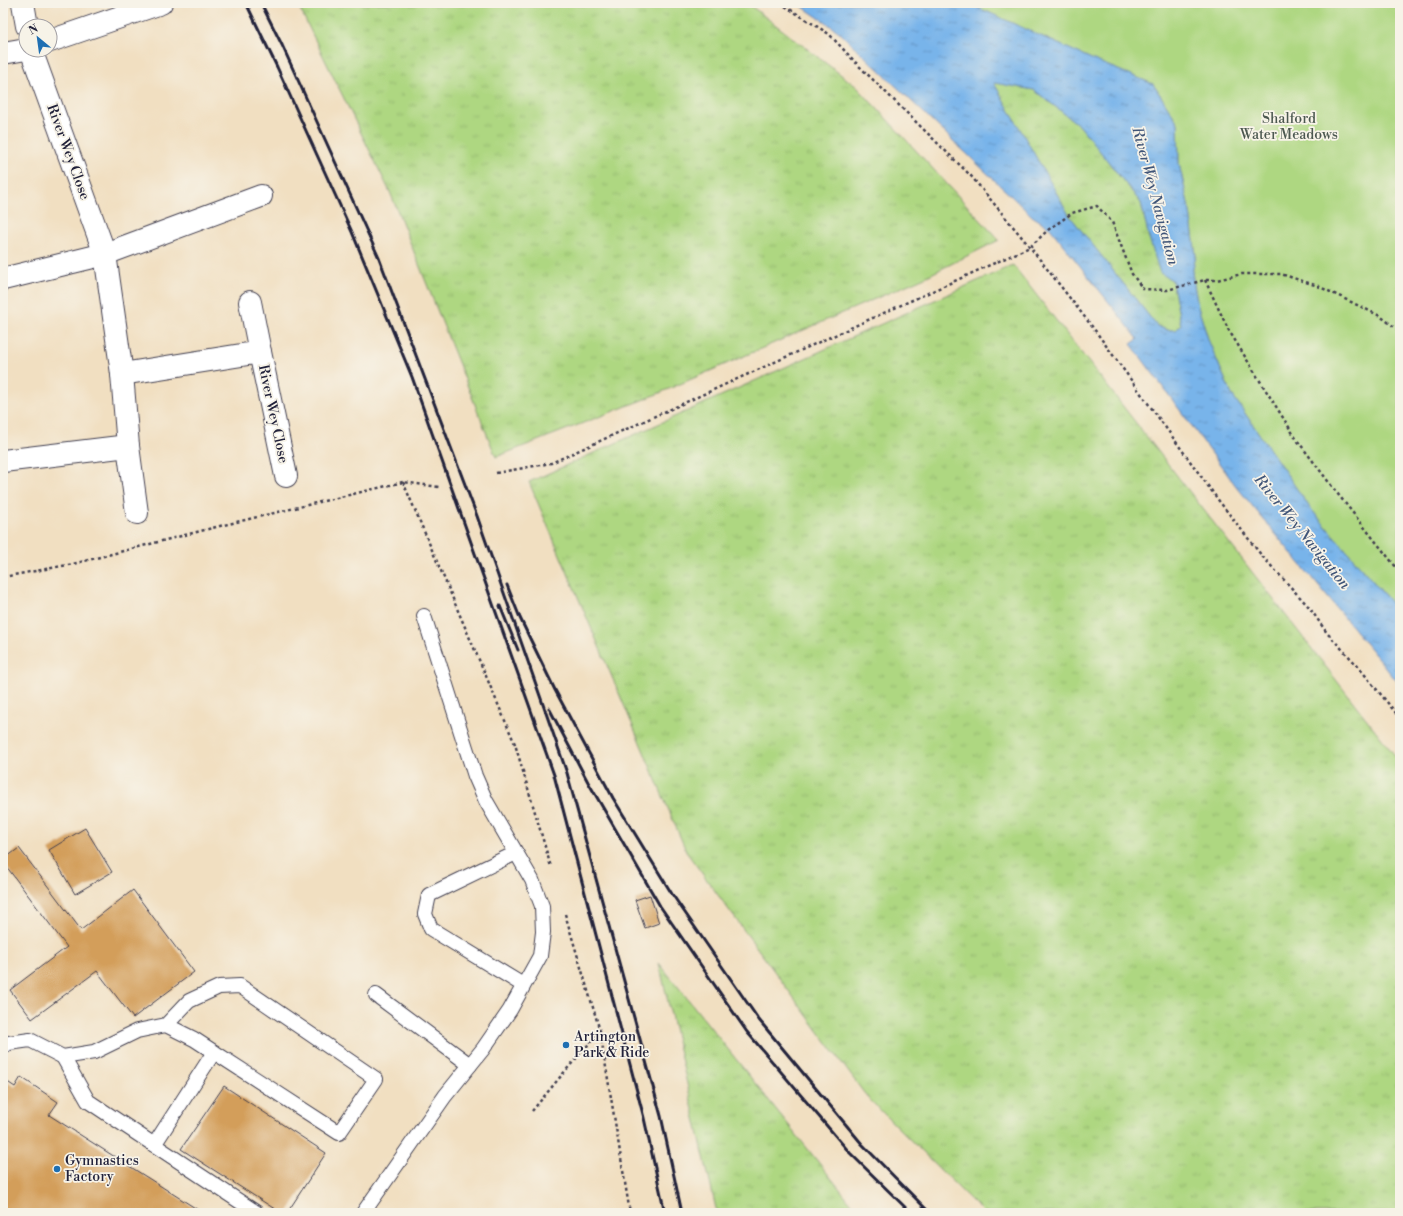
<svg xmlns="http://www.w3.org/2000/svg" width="1403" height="1216" font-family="'Libre Bodoni',serif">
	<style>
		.grass { fill: url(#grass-tufts); stroke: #687c5e }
		.park { fill: #aed781; stroke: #687c5e }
		.water { fill: url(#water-ripples); stroke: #4d6b92; fill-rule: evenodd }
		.building { fill: #d39e5a }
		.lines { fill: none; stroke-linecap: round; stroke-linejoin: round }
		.lane-casing { stroke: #413e4f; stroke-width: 16 }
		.street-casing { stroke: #413e4f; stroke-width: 24 }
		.path { stroke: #413e4f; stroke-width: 2.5; stroke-dasharray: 3 3; stroke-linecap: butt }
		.lane { stroke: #fff; stroke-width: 14 }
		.street { stroke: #fff; stroke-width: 22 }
		.rail { stroke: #22223b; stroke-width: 3 }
		.poi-dot { fill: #1f6fb2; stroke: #f7f3e8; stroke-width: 1.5 }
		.labels { text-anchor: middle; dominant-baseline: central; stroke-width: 3.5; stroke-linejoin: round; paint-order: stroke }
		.park-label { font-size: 14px; fill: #4c5850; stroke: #f7f3e8 }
		.street-label { font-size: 14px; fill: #22223b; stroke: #f7f3e8 }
		.poi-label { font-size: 14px; fill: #22223b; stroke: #f7f3e8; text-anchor: start }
		.water-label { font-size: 15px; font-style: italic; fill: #405578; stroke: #f7f3e8 }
	</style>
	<defs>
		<pattern id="grass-tufts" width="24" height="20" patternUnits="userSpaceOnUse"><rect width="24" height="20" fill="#aed781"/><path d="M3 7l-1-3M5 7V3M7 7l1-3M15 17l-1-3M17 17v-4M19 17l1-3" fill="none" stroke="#95b870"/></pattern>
		<pattern id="water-ripples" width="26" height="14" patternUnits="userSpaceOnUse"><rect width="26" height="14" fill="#78b4ea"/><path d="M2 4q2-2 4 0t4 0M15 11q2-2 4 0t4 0" fill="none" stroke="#6292bf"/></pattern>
	</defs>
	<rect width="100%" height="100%" fill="#f7f3e8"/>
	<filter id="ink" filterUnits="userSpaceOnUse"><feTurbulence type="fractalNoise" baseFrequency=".025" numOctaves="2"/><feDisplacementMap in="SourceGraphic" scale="8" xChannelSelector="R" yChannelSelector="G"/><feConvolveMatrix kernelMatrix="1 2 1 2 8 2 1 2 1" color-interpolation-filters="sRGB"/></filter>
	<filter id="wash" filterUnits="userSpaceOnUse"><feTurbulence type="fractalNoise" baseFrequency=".012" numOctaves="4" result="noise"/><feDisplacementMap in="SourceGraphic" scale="16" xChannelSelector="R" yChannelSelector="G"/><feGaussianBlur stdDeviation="0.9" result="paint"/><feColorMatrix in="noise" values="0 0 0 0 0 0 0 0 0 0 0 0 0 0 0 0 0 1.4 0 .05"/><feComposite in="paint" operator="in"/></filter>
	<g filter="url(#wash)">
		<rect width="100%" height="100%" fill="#f1dfc1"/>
		<!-- grass -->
		<g class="grass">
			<polygon points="297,3 747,3 857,87 999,240 925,277 655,395 496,457 390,192"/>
			<polygon points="993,82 1034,90 1080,126 1141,203 1149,238 1172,280 1181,325 1176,330 1167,330 1157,326 1069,215"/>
			<polygon points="1013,265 1400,762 1400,1213 984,1213 867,1097 687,853 529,482"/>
			<polygon points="659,963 859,1213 717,1213"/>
		</g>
		<!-- park -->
		<polygon class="park" points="968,3 1400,3 1400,613 1310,508 1231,393 1209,342 1198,307 1192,273 1196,256 1190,212 1179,164 1178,123 1153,84 1096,61"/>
		<!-- water -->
		<path class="water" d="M797,3H968L1096,61L1153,84L1178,123L1179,164L1190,212L1196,256L1192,273L1198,307L1209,342L1231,393L1310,508L1400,613V685L1236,486L1131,344L1138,339L1049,227L1032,216L838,31ZM994,83L1034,90L1080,126L1141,203L1149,238L1160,273L1172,280L1181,325L1176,330H1167L1157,326L1069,215Z"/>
		<g id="blocks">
			<!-- building -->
			<g class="building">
				<polygon points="85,828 112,872 75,894 49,850"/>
				<polygon points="19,848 81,930 133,890 194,972 133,1018 97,971 32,1019 10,990 67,947 3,862 3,860"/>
				<polygon points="650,895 659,923 645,928 635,900"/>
				<polygon points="21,1077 58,1102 49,1115 203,1213 3,1213 3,1079 15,1087"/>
				<polygon points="224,1086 326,1153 287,1213 281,1213 181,1149"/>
			</g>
		</g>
	</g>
	<g filter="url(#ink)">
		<use href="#blocks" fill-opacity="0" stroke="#413e4f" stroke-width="1"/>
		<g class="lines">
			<defs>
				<g id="lane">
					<polyline points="516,853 429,895 425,914 431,929 523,985"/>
					<polyline points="376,995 470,1065"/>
					<polyline points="3,1047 9,1043 30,1040 63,1057 94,1052 137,1031 166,1025 194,1039 214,1052 339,1133 376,1079 240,986 219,987 189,1001 166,1025"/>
					<polyline points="63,1057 88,1101 257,1213"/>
					<polyline points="154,1145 214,1052"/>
					<polyline points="363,1213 445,1096 483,1049 510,1010 540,956 543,932 542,906 532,880 486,801 475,776 424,616"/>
				</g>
				<g id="street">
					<polyline points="23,3 27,26"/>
					<polyline points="50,41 161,3"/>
					<polyline points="31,50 105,254 122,374 128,446 137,513"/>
					<polyline points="3,53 26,49"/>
					<polyline points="3,279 105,254 261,196"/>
					<polyline points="250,302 260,352"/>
					<polyline points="122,374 260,352 286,476"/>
					<polyline points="3,461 128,446"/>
				</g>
			</defs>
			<!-- lane casing -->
			<use href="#lane" class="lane-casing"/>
			<!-- street casing -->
			<use href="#street" class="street-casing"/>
			<!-- path -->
			<g class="path">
				<polyline points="780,3 829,34 858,65 971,176 1030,247 1094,329 1219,501 1262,556 1309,607 1327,633 1356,664 1400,718"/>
				<polyline points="1205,280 1228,329 1260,381 1297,440 1337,493 1400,572"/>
				<polyline points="496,473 551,463 1030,247 1048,230 1072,213 1097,206 1112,222 1132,274 1143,289 1167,290 1205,280 1217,280 1242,274 1281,274 1318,286 1380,316 1400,331"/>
				<polyline points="403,482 515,744 551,867"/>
				<polyline points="3,577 73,564 220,526 403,482 439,487"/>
				<polyline points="565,914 600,1031 630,1213"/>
				<polyline points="532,1111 561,1076 600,1031"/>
			</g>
			<!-- lane -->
			<use href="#lane" class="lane"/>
			<!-- street -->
			<use href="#street" class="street"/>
			<!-- rail -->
			<g class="rail">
				<polyline points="246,3 277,67 352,232 412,377 554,775 644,1118 665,1213"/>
				<polyline points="261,3 282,45 379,258 477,516 567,773 661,1116 682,1213"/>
				<polyline points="507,585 520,618 555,690 613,798 672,894 759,1020 862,1144 930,1213"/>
				<polyline points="500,606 518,650"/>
				<polyline points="549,708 588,782 660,906 747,1032 850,1153 911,1213"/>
			</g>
		</g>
	</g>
	<!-- markers -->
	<g class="poi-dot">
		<circle cx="566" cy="1045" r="4"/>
		<circle cx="57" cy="1169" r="4"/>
	</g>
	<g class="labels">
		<!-- park labels -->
		<g class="park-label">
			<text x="1289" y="119">Shalford<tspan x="1289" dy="16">Water Meadows</tspan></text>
		</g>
		<!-- street labels -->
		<g class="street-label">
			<text transform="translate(68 152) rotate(70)">River Wey Close</text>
			<text transform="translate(273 414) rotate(78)">River Wey Close</text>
		</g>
		<!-- poi labels -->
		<g class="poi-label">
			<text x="574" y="1037">Artington<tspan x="574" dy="16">Park &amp; Ride</tspan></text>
			<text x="65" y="1161">Gymnastics<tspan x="65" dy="16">Factory</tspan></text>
		</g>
		<!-- water labels -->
		<g class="water-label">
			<text transform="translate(1155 196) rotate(75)">River Wey Navigation</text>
			<text transform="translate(1302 532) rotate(51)">River Wey Navigation</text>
		</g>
	</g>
	<!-- margin -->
	<rect width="1403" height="1216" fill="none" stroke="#f7f3e8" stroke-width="16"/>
	<!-- north arrow -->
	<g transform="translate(38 38) rotate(331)"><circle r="19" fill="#f7f3e8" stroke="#a29fa3"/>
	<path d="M0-3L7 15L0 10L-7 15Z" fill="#1f6fb2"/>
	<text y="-6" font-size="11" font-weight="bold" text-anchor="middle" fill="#22223b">N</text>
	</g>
</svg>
